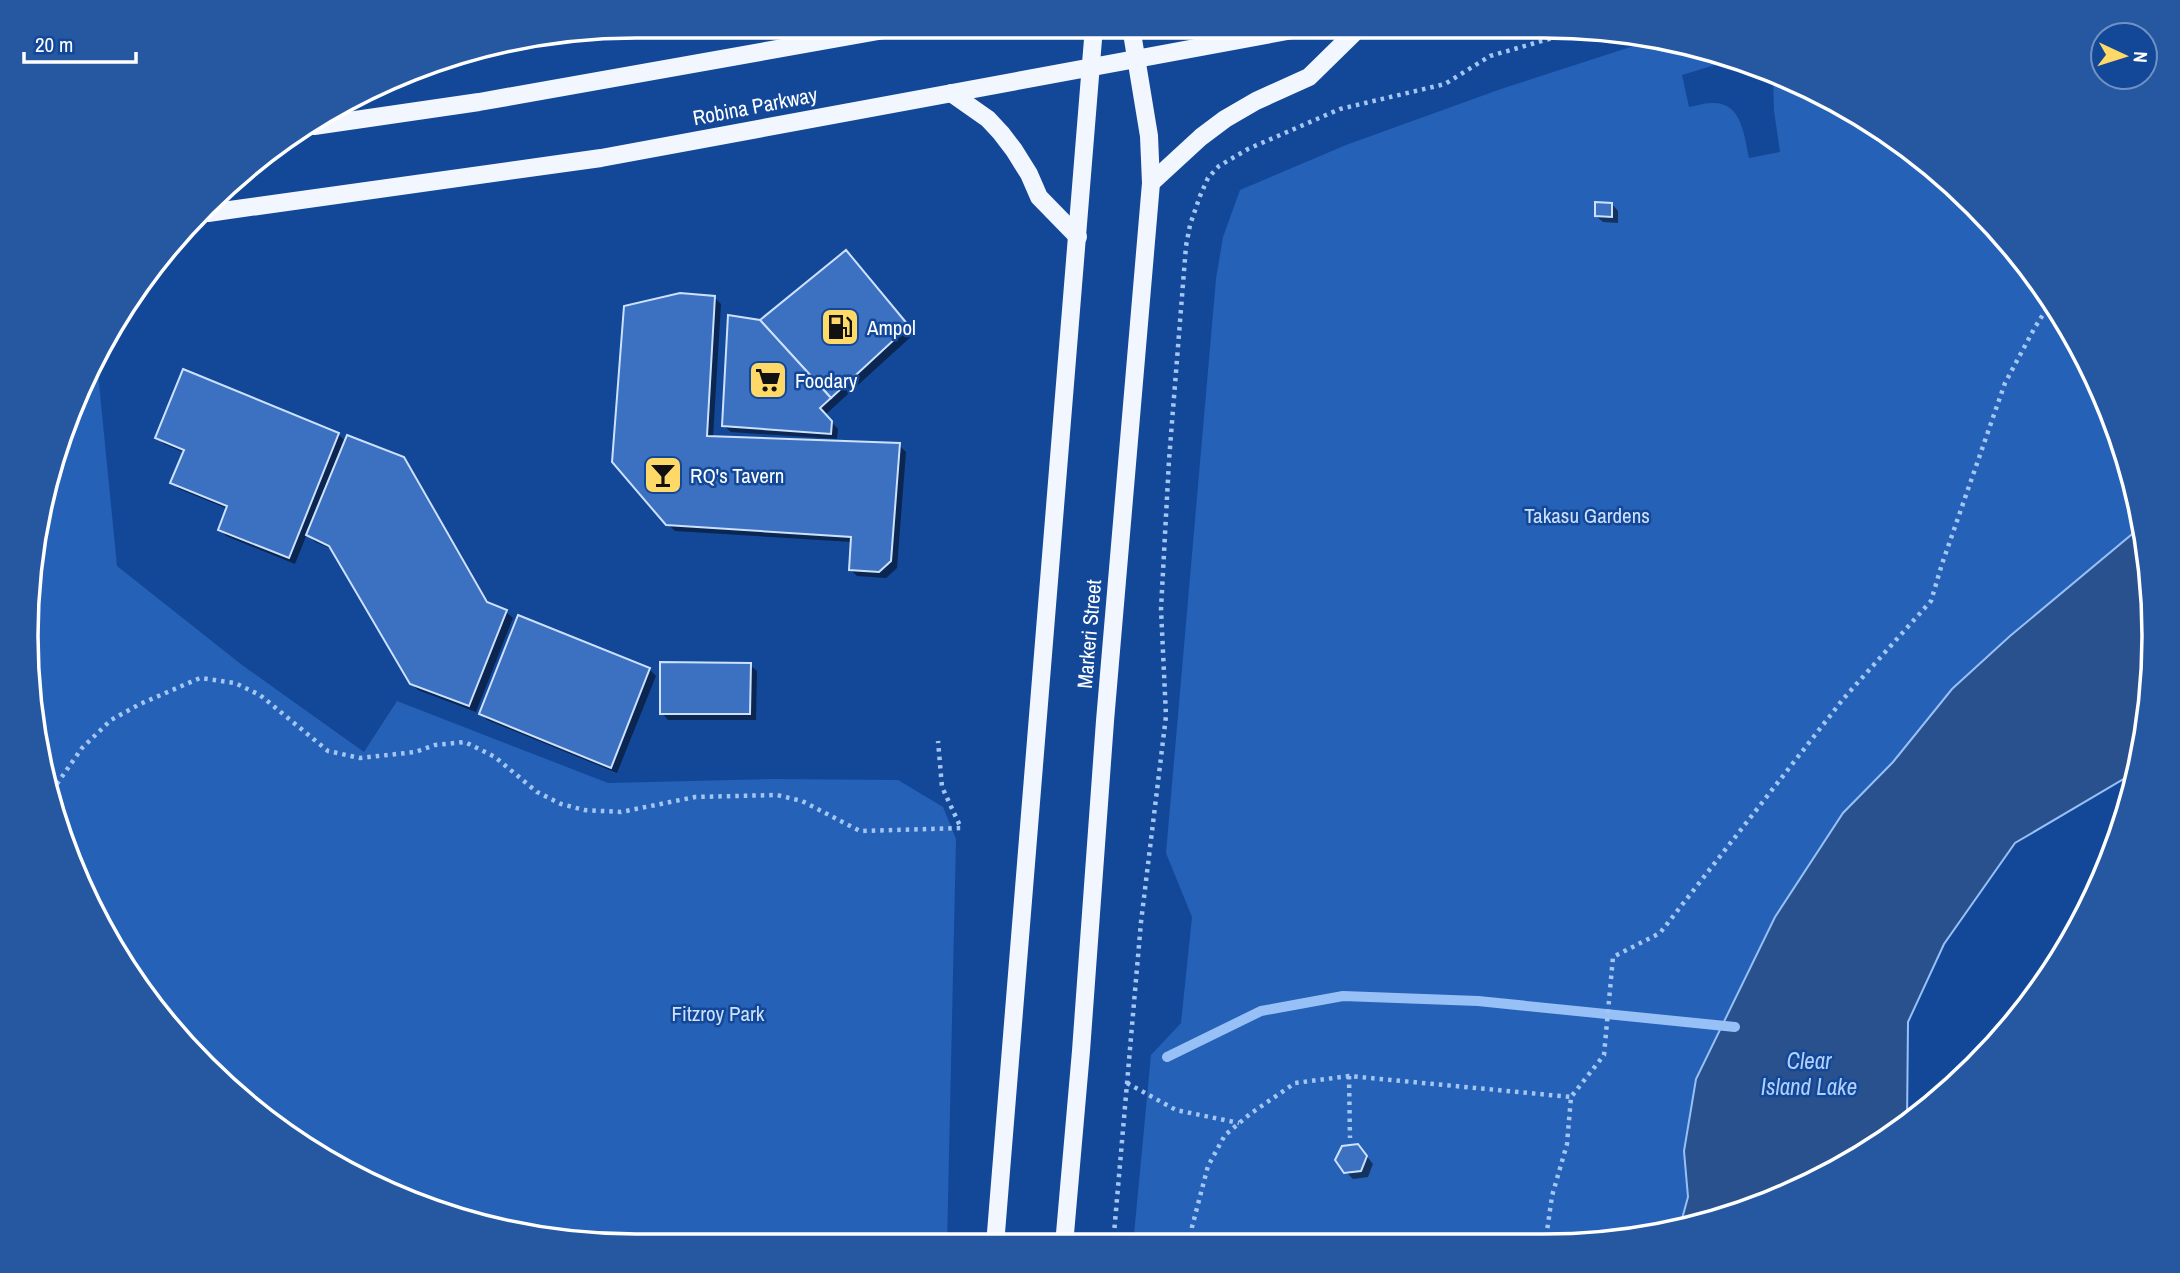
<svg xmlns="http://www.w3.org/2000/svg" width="2180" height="1273" font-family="'Archivo Narrow',sans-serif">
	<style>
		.green { fill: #2561b7 }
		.water { fill: #29518d; stroke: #97c0f6; stroke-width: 2 }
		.shadow { fill: #0007 }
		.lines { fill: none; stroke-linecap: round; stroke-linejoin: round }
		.stream { stroke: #97c0f6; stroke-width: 10 }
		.building { fill: #3c71c1; stroke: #cde1fd; stroke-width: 2 }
		.path { stroke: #a5c6f3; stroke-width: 4.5; stroke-dasharray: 3.5 5; stroke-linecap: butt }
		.major { stroke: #f2f6ff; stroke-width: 18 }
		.labels { text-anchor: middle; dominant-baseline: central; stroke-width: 5; stroke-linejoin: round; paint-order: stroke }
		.street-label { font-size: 21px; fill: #fff; stroke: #134899 }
		.poi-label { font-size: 21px; fill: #fff; stroke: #134899; text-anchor: start }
		.park-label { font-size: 21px; fill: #cde1fd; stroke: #134899 }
		.water-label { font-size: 23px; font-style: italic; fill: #b2d0fa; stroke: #134899 }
		.rim { fill: none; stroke: #fff; stroke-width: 3.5 }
	</style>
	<rect width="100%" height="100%" fill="#134899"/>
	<!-- green -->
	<g class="green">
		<path d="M1649,41L1721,55L1715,65L1682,75L1689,107C1696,106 1704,103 1711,103C1742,101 1744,135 1749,158L1780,152L1774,111L1773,75L1883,129L1975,205L2051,298L2107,403L2143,525L2010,636L1952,689L1893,762L1843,813L1775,917L1696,1079L1684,1151L1688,1197L1679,1230L1584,1245H1133L1151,1055L1181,1023L1192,917L1166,853L1216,279L1223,237L1240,190L1346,145L1501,89Z"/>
		<polygon points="97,363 117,566 242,665 364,752 397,701 608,783 774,779 898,780 943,807 956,839 947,1245 596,1245 440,1214 297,1144 152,1008 59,832 26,636 59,441"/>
	</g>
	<!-- water -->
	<polygon class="water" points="2143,525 2154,637 2142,756 2137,771 2015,843 1944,944 1908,1022 1907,1123 1848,1165 1702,1226 1679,1230 1688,1197 1684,1151 1696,1079 1775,917 1843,813 1893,762 1952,689 2010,636"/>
	<!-- shadow -->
	<g class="shadow">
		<polygon points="1612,204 1618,211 1618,223 1603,222 1596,216"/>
		<polygon points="852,259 914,334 825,415 838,429 837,439 731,432 724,426 761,322"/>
		<polygon points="714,297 721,304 713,438 899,445 906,452 897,568 886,578 857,576 850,569 852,542 675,531 668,524"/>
		<polygon points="338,434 346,442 403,459 410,466 490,605 506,612 513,618 476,712 418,690 411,683 334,550 315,542 307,534 295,564 226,536 220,529 228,509 179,489 172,483 185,453 164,444 157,438"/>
		<polygon points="750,665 757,671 756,720 668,720 662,713"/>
		<polygon points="649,669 656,676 617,773 487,720 481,714"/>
		<polygon points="1364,1153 1373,1164 1368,1177 1353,1179 1346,1172"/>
	</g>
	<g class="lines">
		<!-- stream -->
		<polyline class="stream" points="1167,1057 1261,1011 1343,996 1478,1001 1735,1027"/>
	</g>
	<!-- building -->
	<g class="building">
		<polygon points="1595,202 1612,203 1612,217 1595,216"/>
		<polygon points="846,250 909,326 831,398 760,320"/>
		<polygon points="680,293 715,296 707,436 900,443 891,561 879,572 849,570 851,537 666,525 612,462 624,306"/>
		<polygon points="728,315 760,320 831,398 820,408 832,421 831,434 722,426"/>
		<polygon points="183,369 339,433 289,558 218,530 227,506 170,483 184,450 155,438"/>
		<polygon points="347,435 404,457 487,602 507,610 469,706 410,684 329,546 306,535"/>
		<polygon points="518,615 650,668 611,768 479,714"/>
		<polygon points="660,662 751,663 750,714 660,714"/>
		<polygon points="1358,1144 1367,1156 1361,1171 1344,1173 1335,1160 1342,1146"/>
	</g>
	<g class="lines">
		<!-- path -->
		<g class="path">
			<polyline points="52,791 82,748 111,720 140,704 200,678 235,683 260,695 328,751 360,758 415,752 435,745 465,742 495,757 537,792 561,804 584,810 621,812 695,797 777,795 802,801 860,831 961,828 942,787 938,741"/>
			<polyline points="1349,1076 1350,1138"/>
			<polyline points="1127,1083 1176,1110 1239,1123"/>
			<polyline points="1113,1245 1141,922 1166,716 1161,609 1169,460 1186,246 1190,225 1200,196 1208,178 1219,166 1248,149 1340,109 1445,84 1490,56 1587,28"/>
			<polyline points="1190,1245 1192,1227 1208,1166 1225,1135 1250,1114 1295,1083 1349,1076 1571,1097"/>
			<polyline points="1545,1245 1552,1196 1567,1144 1571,1097 1604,1055 1613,957 1660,933 1844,698 1931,601 1942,564 2005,383 2034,329 2052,300"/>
		</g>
		<!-- major -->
		<g class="major">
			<polyline points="951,93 988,119 1001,133 1014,150 1029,174 1039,197 1078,237"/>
			<polyline points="314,126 479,102 901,27"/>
			<polyline points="1151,183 1201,137 1225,119 1256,101 1309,77 1360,27"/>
			<polyline points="208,213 601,158 1309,27"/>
			<polyline points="995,1245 1094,27"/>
			<polyline points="1064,1245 1081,1051 1105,721 1151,183 1149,136 1131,27"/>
		</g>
	</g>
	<!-- icons -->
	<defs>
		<symbol id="fuel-square" viewBox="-11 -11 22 22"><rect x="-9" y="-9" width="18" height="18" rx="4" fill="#ffd968" stroke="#134899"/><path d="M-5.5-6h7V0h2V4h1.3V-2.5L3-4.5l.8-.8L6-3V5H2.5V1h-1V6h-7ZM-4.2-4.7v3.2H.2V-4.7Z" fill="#111"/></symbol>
		<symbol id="supermarket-square" viewBox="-11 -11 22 22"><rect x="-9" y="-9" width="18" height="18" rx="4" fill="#ffd968" stroke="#134899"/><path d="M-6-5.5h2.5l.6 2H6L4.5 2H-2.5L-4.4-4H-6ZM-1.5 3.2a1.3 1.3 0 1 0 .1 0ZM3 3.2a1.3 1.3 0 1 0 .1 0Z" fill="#111"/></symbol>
		<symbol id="bar-square" viewBox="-11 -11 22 22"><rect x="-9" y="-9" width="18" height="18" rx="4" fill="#ffd968" stroke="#134899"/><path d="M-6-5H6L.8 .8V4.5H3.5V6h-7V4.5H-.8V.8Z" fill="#111"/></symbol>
	</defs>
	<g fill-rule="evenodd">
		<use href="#fuel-square" x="818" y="305" width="44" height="44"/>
		<use href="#supermarket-square" x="746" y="358" width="44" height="44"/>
		<use href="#bar-square" x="641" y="453" width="44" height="44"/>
	</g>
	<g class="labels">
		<!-- street labels -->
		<g class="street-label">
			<text transform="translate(755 106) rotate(-11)">Robina Parkway</text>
			<text transform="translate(1089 634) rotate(-85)">Markeri Street</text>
		</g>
		<!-- poi labels -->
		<g class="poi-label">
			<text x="867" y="327">Ampol</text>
			<text x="795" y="380">Foodary</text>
			<text x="690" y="475">RQ's Tavern</text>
		</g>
		<!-- park labels -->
		<g class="park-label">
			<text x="1587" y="515">Takasu Gardens</text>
			<text x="718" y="1013">Fitzroy Park</text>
		</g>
		<!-- water labels -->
		<g class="water-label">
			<text x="1809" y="1060">Clear<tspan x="1809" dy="26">Island Lake</tspan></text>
		</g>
	</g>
	<!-- crop -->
	<path d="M0 0H2180V1273H0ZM636 38H1544A598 598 0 0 1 2142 636V636A598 598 0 0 1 1544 1234H636A598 598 0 0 1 38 636V636A598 598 0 0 1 636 38Z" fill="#2657a1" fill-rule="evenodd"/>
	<path class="rim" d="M636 38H1544A598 598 0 0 1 2142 636V636A598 598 0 0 1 1544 1234H636A598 598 0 0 1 38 636V636A598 598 0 0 1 636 38Z"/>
	<!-- north arrow -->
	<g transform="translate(2124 56) rotate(94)"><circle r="33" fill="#134899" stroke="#7191c2" stroke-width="2"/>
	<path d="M0-5L12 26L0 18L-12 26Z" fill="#ffd968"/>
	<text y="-10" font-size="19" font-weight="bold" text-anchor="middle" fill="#ffffff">N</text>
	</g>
	<!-- scale -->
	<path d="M24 52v10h112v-10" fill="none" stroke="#ffffff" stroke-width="3.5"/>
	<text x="35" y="52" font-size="21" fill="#ffffff" stroke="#134899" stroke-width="5" paint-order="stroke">20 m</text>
</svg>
